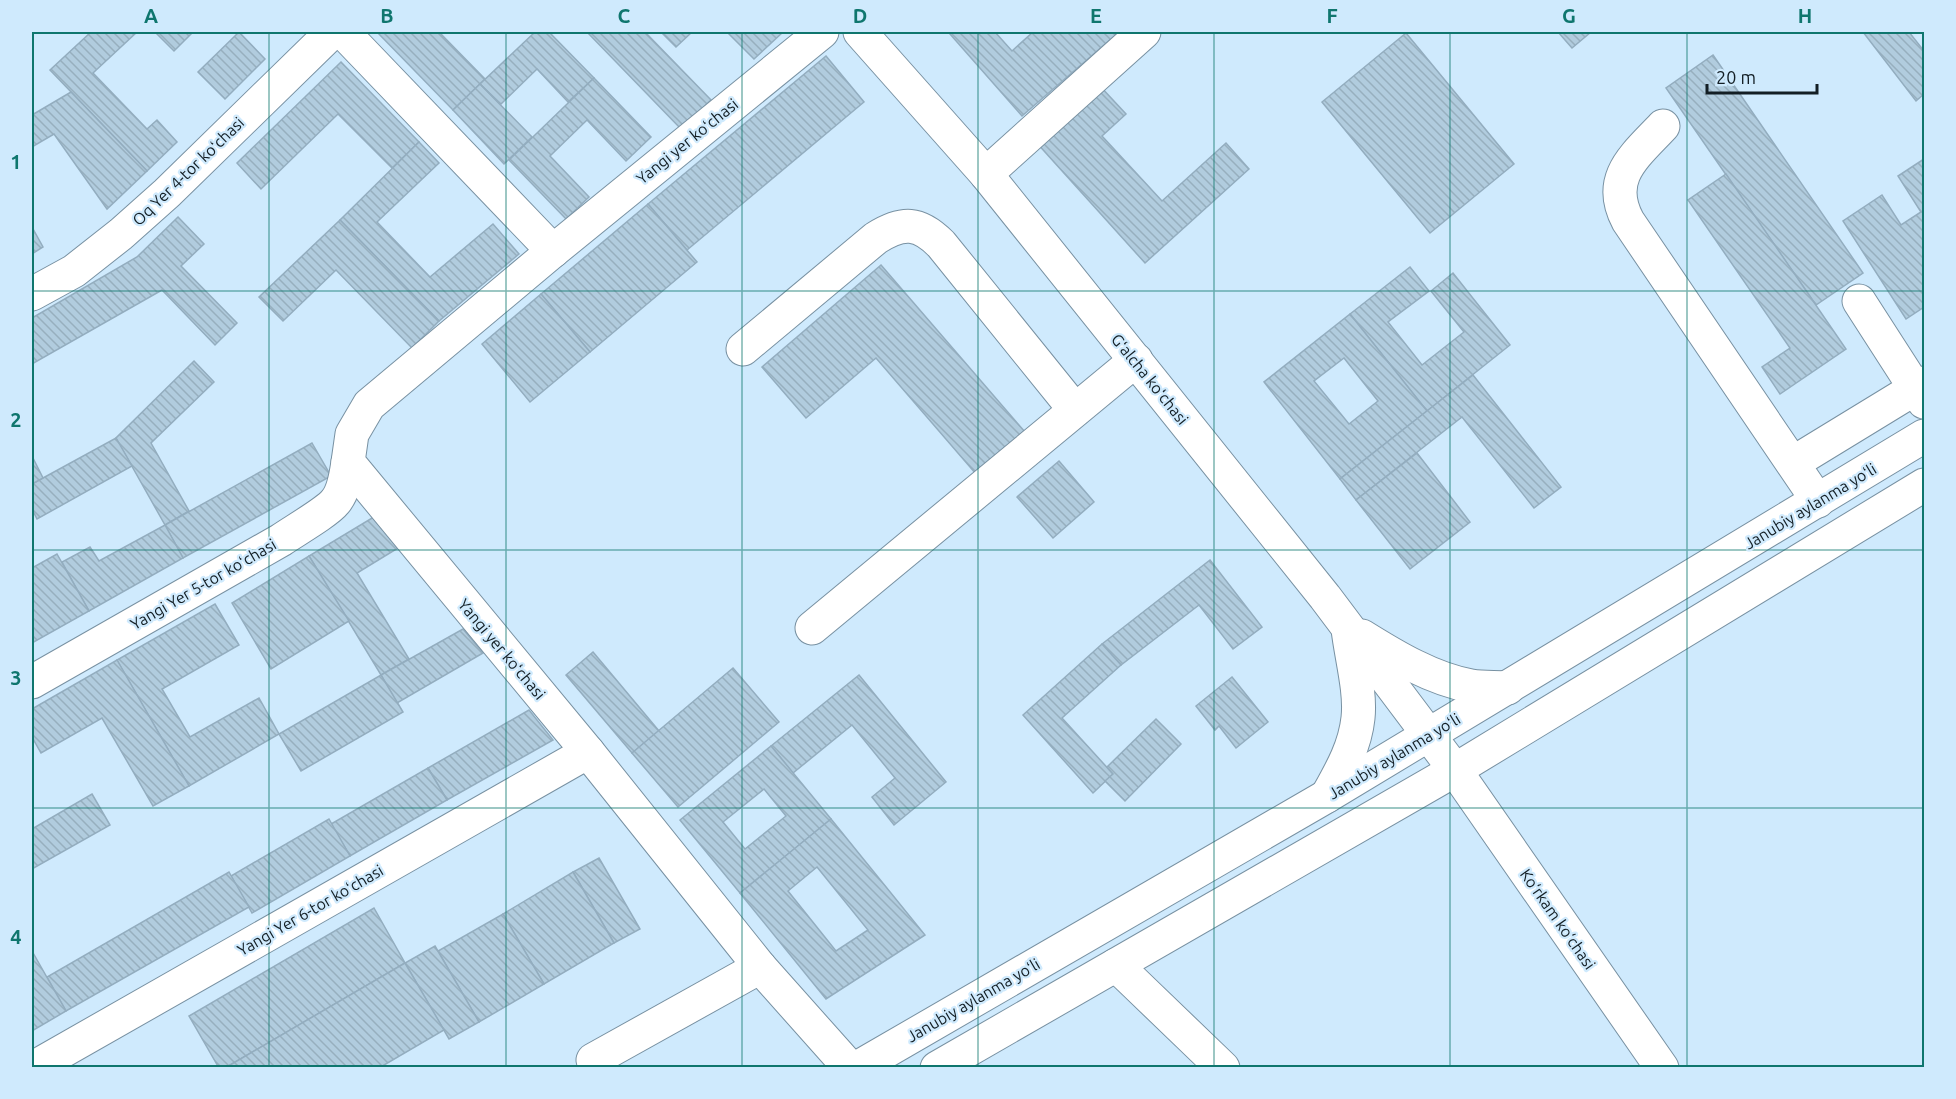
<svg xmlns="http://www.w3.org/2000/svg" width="1956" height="1099" font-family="Ubuntu,sans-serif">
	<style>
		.building { fill: url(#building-back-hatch); stroke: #93adbf; stroke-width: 1.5; fill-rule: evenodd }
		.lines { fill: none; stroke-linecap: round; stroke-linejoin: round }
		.minor-casing { stroke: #7891a2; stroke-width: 35 }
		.highway-casing { stroke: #7891a2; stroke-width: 35 }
		.minor { stroke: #fff; stroke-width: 33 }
		.highway { stroke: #fff; stroke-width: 33 }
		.grid { fill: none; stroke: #0f766e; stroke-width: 1.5; stroke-opacity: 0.55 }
		.labels { text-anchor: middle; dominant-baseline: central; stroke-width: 4.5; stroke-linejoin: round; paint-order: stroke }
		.street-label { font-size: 16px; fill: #131e24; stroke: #cfeafd }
		.neatline { fill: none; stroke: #0f766e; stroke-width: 2 }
		.grid-label { font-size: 20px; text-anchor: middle; font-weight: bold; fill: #0f766e }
	</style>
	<defs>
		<pattern id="building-back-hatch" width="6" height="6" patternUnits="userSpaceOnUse" patternTransform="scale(1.5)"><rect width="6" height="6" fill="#b1ccde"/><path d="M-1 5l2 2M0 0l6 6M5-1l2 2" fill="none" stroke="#97afbe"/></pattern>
	</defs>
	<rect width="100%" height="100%" fill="#cfeafd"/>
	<!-- building -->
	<g class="building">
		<polygon points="91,32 137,32 93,73 147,129 157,120 177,142 147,171 50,70"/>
		<polygon points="155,32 193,32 174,51"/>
		<polygon points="239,32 265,59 225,99 198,72"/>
		<polygon points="377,32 439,32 485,79 453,110"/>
		<polygon points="535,32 549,32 594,78 568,102 537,69 501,104 480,84"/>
		<polygon points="587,32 645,32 711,100 681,129"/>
		<polygon points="661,32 692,32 676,47"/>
		<polygon points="727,32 783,32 754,59"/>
		<polygon points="952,32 995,32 1012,51 1033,32 1119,32 1022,116 950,34"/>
		<polygon points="1558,32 1591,32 1572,48"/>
		<polygon points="1863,32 1909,32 1924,51 1924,94 1916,101"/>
		<polygon points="1406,33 1514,164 1430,233 1322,102"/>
		<polygon points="1713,55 1863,273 1816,305 1666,88"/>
		<polygon points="826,56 864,102 687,250 648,204"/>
		<polygon points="341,62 419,142 392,168 338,114 261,189 237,163"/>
		<polygon points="594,78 651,137 626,161 587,120 550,156 589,197 566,219 509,160"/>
		<polygon points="480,84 532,137 504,164 453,110"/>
		<polygon points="1099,85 1126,114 1102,136 1162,201 1226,143 1249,169 1145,263 1036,142"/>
		<polygon points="71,92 147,171 107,209 54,134 32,147 32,115"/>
		<polygon points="419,142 439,163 377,222 430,277 493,224 519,254 439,321 340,220"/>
		<polygon points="1924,159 1924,307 1906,319 1843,221 1882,195 1901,225 1921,212 1898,176"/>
		<polygon points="1726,174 1846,349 1780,394 1762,367 1790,348 1688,200"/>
		<polygon points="648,204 697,262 590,352 541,294"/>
		<polygon points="178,217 204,244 181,266 237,323 215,345 162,290 32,364 32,318 137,257"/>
		<polygon points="340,220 439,321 412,348 336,270 283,321 259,297"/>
		<polygon points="32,227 43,247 32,254"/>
		<polygon points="881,265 1025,432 976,474 876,358 806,418 762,367"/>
		<polygon points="1410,267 1429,291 1388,322 1422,365 1464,332 1431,291 1453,273 1510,345 1427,411 1350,314"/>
		<polygon points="541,294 590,352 530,402 482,344"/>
		<path d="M1350,314L1427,411L1340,479L1264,382ZM1344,358L1378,401L1349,424L1314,381Z"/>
		<polygon points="194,361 214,382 151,443 189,511 165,525 116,438"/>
		<polygon points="1473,375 1561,487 1534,508 1462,417 1356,500 1340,479"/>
		<polygon points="116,438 132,466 37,519 32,509 32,484"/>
		<polygon points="312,443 331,476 183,558 165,525"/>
		<polygon points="1417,453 1470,522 1410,569 1356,500"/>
		<polygon points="32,456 43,478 32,484"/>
		<polygon points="1059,461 1094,502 1053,538 1017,497"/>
		<polygon points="382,512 403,545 357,573 409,659 381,675 309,556"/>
		<polygon points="165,525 183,558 89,611 62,562 90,547 99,561"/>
		<polygon points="57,554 89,611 32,643 32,568"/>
		<polygon points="309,556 349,621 271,669 232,603"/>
		<polygon points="1210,560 1262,627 1233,649 1199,605 1121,665 1102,644"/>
		<polygon points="215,604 239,645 162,689 190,737 259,698 279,734 189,786 117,660"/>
		<polygon points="463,629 483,653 397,703 381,675"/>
		<polygon points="1102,644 1121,665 1062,718 1113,774 1093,793 1023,715"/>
		<polygon points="593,652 659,731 632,753 566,675"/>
		<polygon points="117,660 189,786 153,806 102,718 41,753 32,737 32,709"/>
		<polygon points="733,668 779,722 678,807 632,753"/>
		<polygon points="381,675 403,712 301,771 279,734"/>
		<polygon points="859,675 946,782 894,825 872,797 895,778 852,725 793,773 771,746"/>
		<polygon points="1232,677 1268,722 1236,748 1219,726 1215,730 1196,706"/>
		<polygon points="529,710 553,740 447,800 428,768"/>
		<polygon points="1156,719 1181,744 1125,801 1105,781 1113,774 1107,767"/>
		<path d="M771,746L831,819L740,893L680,820ZM764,789L786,816L745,849L723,822Z"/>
		<polygon points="428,768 447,800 350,856 331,824"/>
		<polygon points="92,794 110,825 32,869 32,829"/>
		<polygon points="329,819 350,856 252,913 231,876"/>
		<path d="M831,819L925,935L826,999L740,893ZM817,867L868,930L836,951L788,891Z"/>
		<polygon points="599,858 640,929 614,943 573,872"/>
		<polygon points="229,872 249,907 66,1011 47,977"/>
		<polygon points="573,872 614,943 544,984 503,914"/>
		<polygon points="374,908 405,963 225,1068 219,1068 189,1016"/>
		<polygon points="503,914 544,984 479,1022 438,951"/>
		<polygon points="435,946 479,1022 449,1039 405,963"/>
		<polygon points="32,951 66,1011 32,1031"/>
		<polygon points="405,963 444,1030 379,1068 225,1068"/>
	</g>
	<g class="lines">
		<defs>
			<g id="minor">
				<polyline points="343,32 553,251"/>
				<polyline points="822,32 553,251 369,405 352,434 348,462 588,752 760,967 850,1068"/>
				<polyline points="860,32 986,174 1325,597 1455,770 1662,1068"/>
				<path d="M1663,126C1635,156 1605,178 1628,221L1818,501"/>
				<polyline points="986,174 1144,32"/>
				<polyline points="32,294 74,271 121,234 167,193 332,32"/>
				<polyline points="1859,301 1924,402"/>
				<path d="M743,349L876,238C903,221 919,222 941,244L1075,410"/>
				<polyline points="1793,463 1924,383"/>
				<polyline points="812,628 1136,360"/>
				<path d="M1362,636C1394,656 1432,679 1471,686C1483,688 1496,687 1508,688"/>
				<path d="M32,682L281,540C294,531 327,512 335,502C344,492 346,475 348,462"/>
				<path d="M1327,796C1341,771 1355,747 1358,718C1361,691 1351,656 1348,629"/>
				<polyline points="1116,965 1223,1068"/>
				<polyline points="593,1060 760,967"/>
				<polyline points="33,1068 588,752"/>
			</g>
			<g id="highway">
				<polyline points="857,1068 1327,796 1924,436"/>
				<polyline points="937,1068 1455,770 1924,485"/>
			</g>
		</defs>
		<!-- minor casing -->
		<use href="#minor" class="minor-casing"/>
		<!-- highway casing -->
		<use href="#highway" class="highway-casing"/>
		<!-- minor -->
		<use href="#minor" class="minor"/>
		<!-- highway -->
		<use href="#highway" class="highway"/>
	</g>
	<!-- grid -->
	<path class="grid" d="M269,32V1068M506,32V1068M742,32V1068M978,32V1068M1214,32V1068M1450,32V1068M1687,32V1068M32,291H1924M32,550H1924M32,808H1924"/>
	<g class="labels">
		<!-- street labels -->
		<g class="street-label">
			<text transform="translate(687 141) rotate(-39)">Yangi yer koʻchasi</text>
			<text transform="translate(188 171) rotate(-44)">Oq Yer 4-tor koʻchasi</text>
			<text transform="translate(1150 379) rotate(51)">Gʻalcha koʻchasi</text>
			<text transform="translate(1810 506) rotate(-31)">Janubiy aylanma yoʻli</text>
			<text transform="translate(203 584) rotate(-30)">Yangi Yer 5-tor koʻchasi</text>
			<text transform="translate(502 649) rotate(50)">Yangi yer koʻchasi</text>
			<text transform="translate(1394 756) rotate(-31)">Janubiy aylanma yoʻli</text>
			<text transform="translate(310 910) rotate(-30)">Yangi Yer 6-tor koʻchasi</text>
			<text transform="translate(1558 919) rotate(55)">Ko‘rkam ko‘chasi</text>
			<text transform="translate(973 1000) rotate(-30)">Janubiy aylanma yoʻli</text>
		</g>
	</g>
	<!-- border -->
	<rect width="1956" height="1099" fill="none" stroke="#cfeafd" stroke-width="66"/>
	<!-- scale -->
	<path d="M1707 84v9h110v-9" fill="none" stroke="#131e24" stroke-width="3"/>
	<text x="1716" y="84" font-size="18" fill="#131e24" stroke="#cfeafd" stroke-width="4.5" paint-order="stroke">20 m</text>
	<rect x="33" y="33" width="1890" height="1033" class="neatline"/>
	<g class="grid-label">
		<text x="151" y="23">A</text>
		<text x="387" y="23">B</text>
		<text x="624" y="23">C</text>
		<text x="860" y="23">D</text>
		<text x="1096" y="23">E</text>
		<text x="1332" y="23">F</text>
		<text x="1569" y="23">G</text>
		<text x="1805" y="23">H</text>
		<text x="16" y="169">1</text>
		<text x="16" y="427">2</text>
		<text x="16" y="685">3</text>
		<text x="16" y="944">4</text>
	</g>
</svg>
